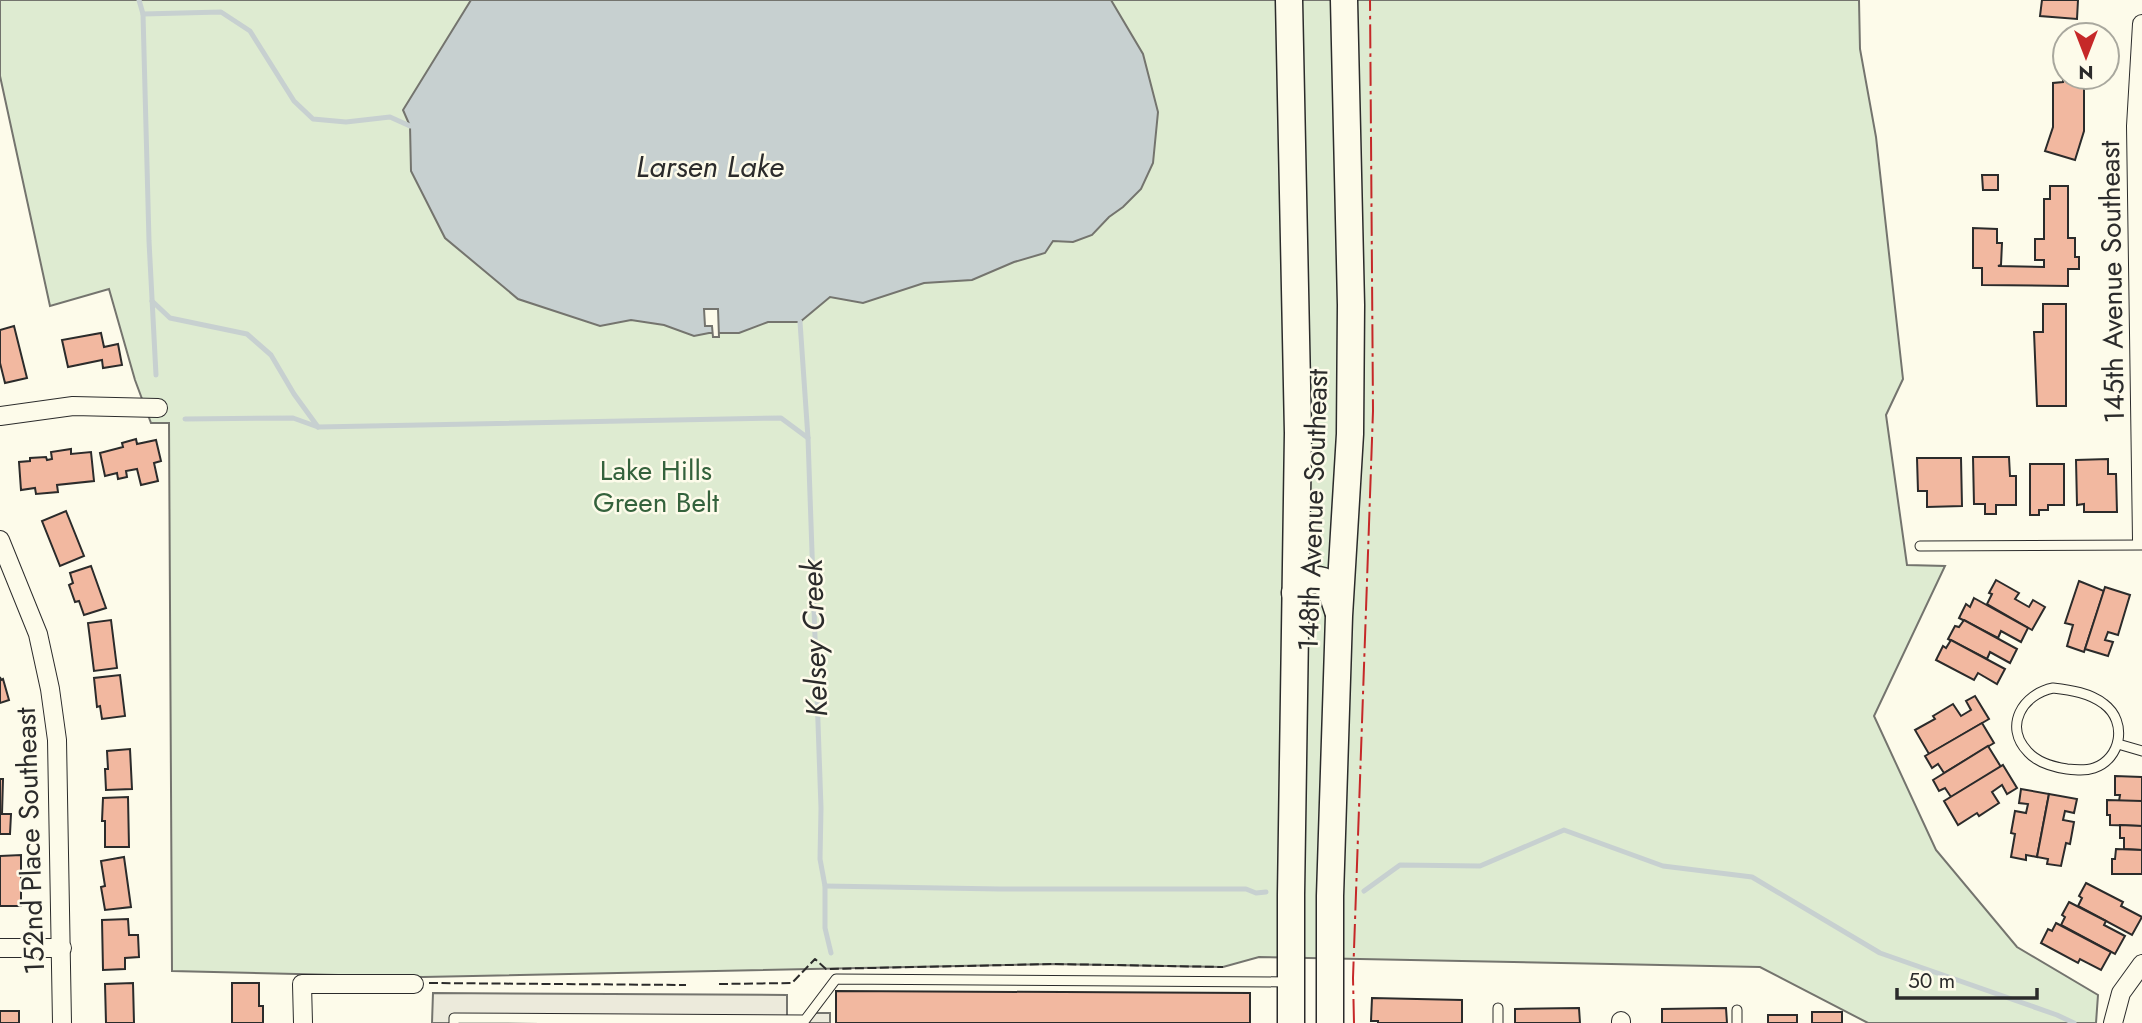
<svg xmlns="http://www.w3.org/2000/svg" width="2142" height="1023" font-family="Jost,sans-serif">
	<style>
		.green { fill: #deebd1; stroke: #74746e; stroke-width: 2 }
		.parking { fill: #eceadb; stroke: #74746e; stroke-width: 2 }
		.water { fill: #c7d0d0; stroke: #74746e; stroke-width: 2 }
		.pier { fill: #fdfbea; stroke: #74746e; stroke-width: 2 }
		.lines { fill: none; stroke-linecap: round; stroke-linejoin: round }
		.stream { stroke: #c7d0d0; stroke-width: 5 }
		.building { fill: #f2b8a0; stroke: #2b2b2b; stroke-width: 2 }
		.lane-casing { stroke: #2b2b2b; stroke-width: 11 }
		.street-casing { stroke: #2b2b2b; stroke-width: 20 }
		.primary-casing { stroke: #2b2b2b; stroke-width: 29 }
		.lane { stroke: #fdfbea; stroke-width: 9 }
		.street { stroke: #fdfbea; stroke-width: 18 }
		.primary { stroke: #fdfbea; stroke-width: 26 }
		.fence { stroke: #2b2b2b; stroke-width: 2; stroke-dasharray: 9 3.5; stroke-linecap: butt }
		.power { stroke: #c62828; stroke-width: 2; stroke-dasharray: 24 5 3.5 5; stroke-linecap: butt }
		.labels { text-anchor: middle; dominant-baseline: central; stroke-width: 5; stroke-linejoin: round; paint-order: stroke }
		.street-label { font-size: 28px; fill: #2b2b2b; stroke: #fdfbea }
		.park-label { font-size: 28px; fill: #34623c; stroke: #fdfbea }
		.water-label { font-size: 30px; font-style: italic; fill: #2b2b2b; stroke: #fdfbea }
	</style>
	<rect width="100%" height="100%" fill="#fdfbea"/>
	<!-- green -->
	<polygon class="green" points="0,0 1859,0 1860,49 1876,137 1903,379 1886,415 1907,565 1945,566 1874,716 1936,850 2017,947 2098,995 2096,1023 1868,1023 1760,967 1259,957 1223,967 1054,964 423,977 172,971 169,423 151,423 135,380 109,289 50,306 0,76"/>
	<!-- parking -->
	<polygon class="parking" points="433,993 787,995 787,1020 804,1020 810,1013 830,1013 830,1023 538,1023 538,1019 455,1018 454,1023 432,1023"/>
	<!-- water -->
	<polygon class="water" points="471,0 1111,0 1143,54 1158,112 1153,163 1141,189 1123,207 1109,217 1092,235 1073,242 1053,241 1045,253 1014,262 972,280 924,283 863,303 830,297 800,322 768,322 739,333 709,333 694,336 664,325 631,320 600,326 518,299 445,238 411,171 410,126 403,110"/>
	<!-- pier -->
	<polygon class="pier" points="704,309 718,309 719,337 713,337 712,326 705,326"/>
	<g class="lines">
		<!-- stream -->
		<g class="stream">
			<polyline points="139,0 143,14 221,12 250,31 294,101 313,119 346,122 390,117 410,126"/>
			<polyline points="143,14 149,241 156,375"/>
			<polyline points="152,301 170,318 247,334 271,355 294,394 318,427"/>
			<polyline points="800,322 808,438 821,808 820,859 825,886 825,928 831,953"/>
			<polyline points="185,419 293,418 318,427 781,418 808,438"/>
			<polyline points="825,886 1000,889 1246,889 1256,893 1266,892"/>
			<polyline points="1364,891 1400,865 1480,866 1564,830 1663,866 1752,877 1880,953 2057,1015 2074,1023"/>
		</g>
	</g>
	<!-- building -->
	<g class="building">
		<polygon points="2042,0 2078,0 2077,19 2040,16"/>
		<polygon points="2063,64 2065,64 2065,77 2084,77 2084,131 2075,160 2045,151 2053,127 2053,83 2063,82"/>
		<polygon points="1982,175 1998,175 1998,190 1983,190"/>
		<polygon points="2050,186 2068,186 2068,238 2075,238 2075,257 2079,257 2079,269 2068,269 2068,286 1982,285 1982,268 1973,268 1973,228 1997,229 1997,243 2002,243 2001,265 1998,266 2044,267 2044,260 2035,260 2035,239 2044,239 2044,199 2050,199"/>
		<polygon points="2043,304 2066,304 2066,406 2037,406 2034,332 2043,332"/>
		<polygon points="14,326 27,378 5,383 0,363 0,330"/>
		<polygon points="101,333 104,347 118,344 122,365 103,368 102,360 68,367 62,340"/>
		<polygon points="136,439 137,444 156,440 161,461 154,463 158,481 141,485 137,469 126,471 127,477 118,479 117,473 105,476 100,453 123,447 122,443"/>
		<polygon points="71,449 71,454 91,452 94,481 57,485 58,492 36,494 35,488 21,490 19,462 30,461 30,458 46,457 47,460 52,459 51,452"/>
		<polygon points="1973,457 2009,457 2010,476 2016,476 2016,505 1996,505 1996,514 1985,514 1985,504 1974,504"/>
		<polygon points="1917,458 1961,458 1962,506 1927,507 1927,491 1918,491"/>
		<polygon points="2108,459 2108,474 2116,474 2117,512 2084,512 2084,504 2077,505 2076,460"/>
		<polygon points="2030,464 2064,464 2064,505 2048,505 2048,510 2039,510 2039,515 2030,515"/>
		<polygon points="66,511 84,556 60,566 42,521"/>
		<polygon points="91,566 106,608 84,615 79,601 75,602 69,585 73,583 70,573"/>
		<polygon points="1996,580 2019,593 2015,599 2029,607 2033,600 2045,607 2032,630 1987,604 1992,594 1989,593"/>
		<polygon points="2079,581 2104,591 2084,652 2067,646 2073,625 2065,623"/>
		<polygon points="2105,587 2130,595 2118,635 2108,632 2105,640 2113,642 2108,656 2085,649"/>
		<polygon points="1974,598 2028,628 2021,642 2001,631 1998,638 1959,618 1966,604 1970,607"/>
		<polygon points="111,620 117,668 94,671 88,623"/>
		<polygon points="1964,620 2017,649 2010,663 1990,652 1987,659 1948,639 1955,626 1959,627"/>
		<polygon points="1951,640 2005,669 1997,684 1978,673 1974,680 1936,660 1943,646 1946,648"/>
		<polygon points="120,675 125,716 102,719 100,706 97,707 94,678"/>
		<polygon points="0,677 1,680 3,679 9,700 0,703"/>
		<polygon points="1975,696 1989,719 1929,754 1915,730 1935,719 1933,716 1953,704 1961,716 1971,710 1966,701"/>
		<polygon points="1982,723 1994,743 1944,773 1938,764 1932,768 1925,756"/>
		<polygon points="1988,746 2001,767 1951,797 1945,788 1939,791 1933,780"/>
		<polygon points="130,749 132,789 106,790 105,769 108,769 107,751"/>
		<polygon points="2003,765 2017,788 2007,794 2002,785 1992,792 1999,803 1979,816 1977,813 1958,825 1944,801"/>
		<polygon points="2115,776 2142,777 2142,801 2119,801 2120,795 2115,795"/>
		<polygon points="0,779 3,779 2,814 11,814 10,834 0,834"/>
		<polygon points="2021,789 2049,794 2037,857 2026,855 2026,860 2011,857 2015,834 2011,833 2015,811 2026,813 2028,804 2019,803"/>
		<polygon points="2049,794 2077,799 2074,813 2065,811 2063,820 2074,822 2070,844 2066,843 2061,866 2047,864 2048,859 2037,857"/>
		<polygon points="128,797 129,847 105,847 105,821 102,821 103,798"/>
		<polygon points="2107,800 2142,801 2142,826 2110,825 2110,815 2107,815"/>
		<polygon points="2120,825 2142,826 2142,850 2124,849 2124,838 2120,838"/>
		<polygon points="2116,849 2142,850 2142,874 2112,874 2112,859 2115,859"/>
		<polygon points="21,855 21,906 0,906 0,856"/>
		<polygon points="124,857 131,907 105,910 101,887 105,886 101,861"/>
		<polygon points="2086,883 2123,902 2121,906 2142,917 2132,935 2078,906 2082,898 2079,896"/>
		<polygon points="2069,902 2106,921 2104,925 2125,936 2115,954 2061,925 2065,917 2062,915"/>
		<polygon points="128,919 129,935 138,935 139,957 125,958 125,969 103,970 102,920"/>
		<polygon points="2056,923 2111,952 2101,970 2080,959 2078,963 2041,943 2048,929 2052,931"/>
		<polygon points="133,983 134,1023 106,1023 105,984"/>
		<polygon points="232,983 259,983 259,1006 263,1006 263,1023 232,1023"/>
		<polygon points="836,991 1250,993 1250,1023 836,1023"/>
		<polygon points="1372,998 1462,1000 1462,1023 1378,1023 1378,1021 1371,1021"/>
		<polygon points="1579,1008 1580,1023 1515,1023 1515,1009"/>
		<polygon points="1726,1008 1727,1023 1662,1023 1662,1009"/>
		<rect x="0" y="1011" width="19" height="12"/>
		<rect x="1812" y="1012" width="30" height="11"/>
		<rect x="1768" y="1015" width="29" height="8"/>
	</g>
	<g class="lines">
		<defs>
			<g id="lane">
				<polyline points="1920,546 2142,545"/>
				<path d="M2053,688C2071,690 2090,693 2104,704C2128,722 2121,759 2094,768C2085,771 2076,770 2067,769C2054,767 2037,762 2028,752C2003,726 2023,694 2053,688Z"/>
				<polyline points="2118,744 2142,751"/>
				<polyline points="1498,1008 1498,1023"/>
				<polyline points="1737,1010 1737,1023"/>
				<polyline points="454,1023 454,1018 805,1020 836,979 1289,982"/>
			</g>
			<g id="street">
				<polyline points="2142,24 2136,126 2142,540"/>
				<polyline points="0,416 73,406 158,408"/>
				<polyline points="0,540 38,634 50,689 57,740 62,1023"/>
				<polyline points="0,948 62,948"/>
				<polyline points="1621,1021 1621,1023"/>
				<polyline points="303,1023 302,984 414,984"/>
				<polyline points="2113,1023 2121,993 2142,964"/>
			</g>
			<g id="primary">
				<polyline points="1289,0 1298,433 1291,895 1291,1023"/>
				<path d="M1295,593C1302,584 1310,577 1323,581L1332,593L1338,611"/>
				<polyline points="1330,1023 1330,896 1339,616 1350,434 1351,305 1344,0"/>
			</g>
		</defs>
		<!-- lane casing -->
		<use href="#lane" class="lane-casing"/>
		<!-- street casing -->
		<use href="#street" class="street-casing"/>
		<!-- primary casing -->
		<use href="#primary" class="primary-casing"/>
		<!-- lane -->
		<use href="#lane" class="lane"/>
		<!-- street -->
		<use href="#street" class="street"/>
		<!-- primary -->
		<use href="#primary" class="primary"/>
		<!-- fence -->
		<g class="fence">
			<polyline points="429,983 686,985"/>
			<polyline points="719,984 792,983 815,959 826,969 1054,964 1223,967"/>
		</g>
		<!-- power -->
		<polyline class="power" points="1354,1023 1353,978 1373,411 1370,0"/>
	</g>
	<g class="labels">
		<!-- street labels -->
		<g class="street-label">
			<text transform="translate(2112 282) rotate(-91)">145th Avenue Southeast</text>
			<text transform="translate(1313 510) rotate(-88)">148th Avenue Southeast</text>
			<text transform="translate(30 841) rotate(-92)">152nd Place Southeast</text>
		</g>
		<!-- park labels -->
		<g class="park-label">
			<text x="656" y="470">Lake Hills<tspan x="656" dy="32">Green Belt</tspan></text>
		</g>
		<!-- water labels -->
		<g class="water-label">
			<text x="710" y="166">Larsen Lake</text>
			<text transform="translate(814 638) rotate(-92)">Kelsey Creek</text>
		</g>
	</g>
	<!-- north arrow -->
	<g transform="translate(2086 56) rotate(180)"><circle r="33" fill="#fdfbea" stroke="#a9a89e" stroke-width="2"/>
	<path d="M0-5L12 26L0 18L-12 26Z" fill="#c62828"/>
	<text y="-10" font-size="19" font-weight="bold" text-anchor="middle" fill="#2b2b2b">N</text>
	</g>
	<!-- scale -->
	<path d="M1897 988v10h140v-10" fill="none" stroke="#2b2b2b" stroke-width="3.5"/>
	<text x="1908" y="988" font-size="21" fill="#2b2b2b" stroke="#fdfbea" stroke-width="5" paint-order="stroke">50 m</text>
</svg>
